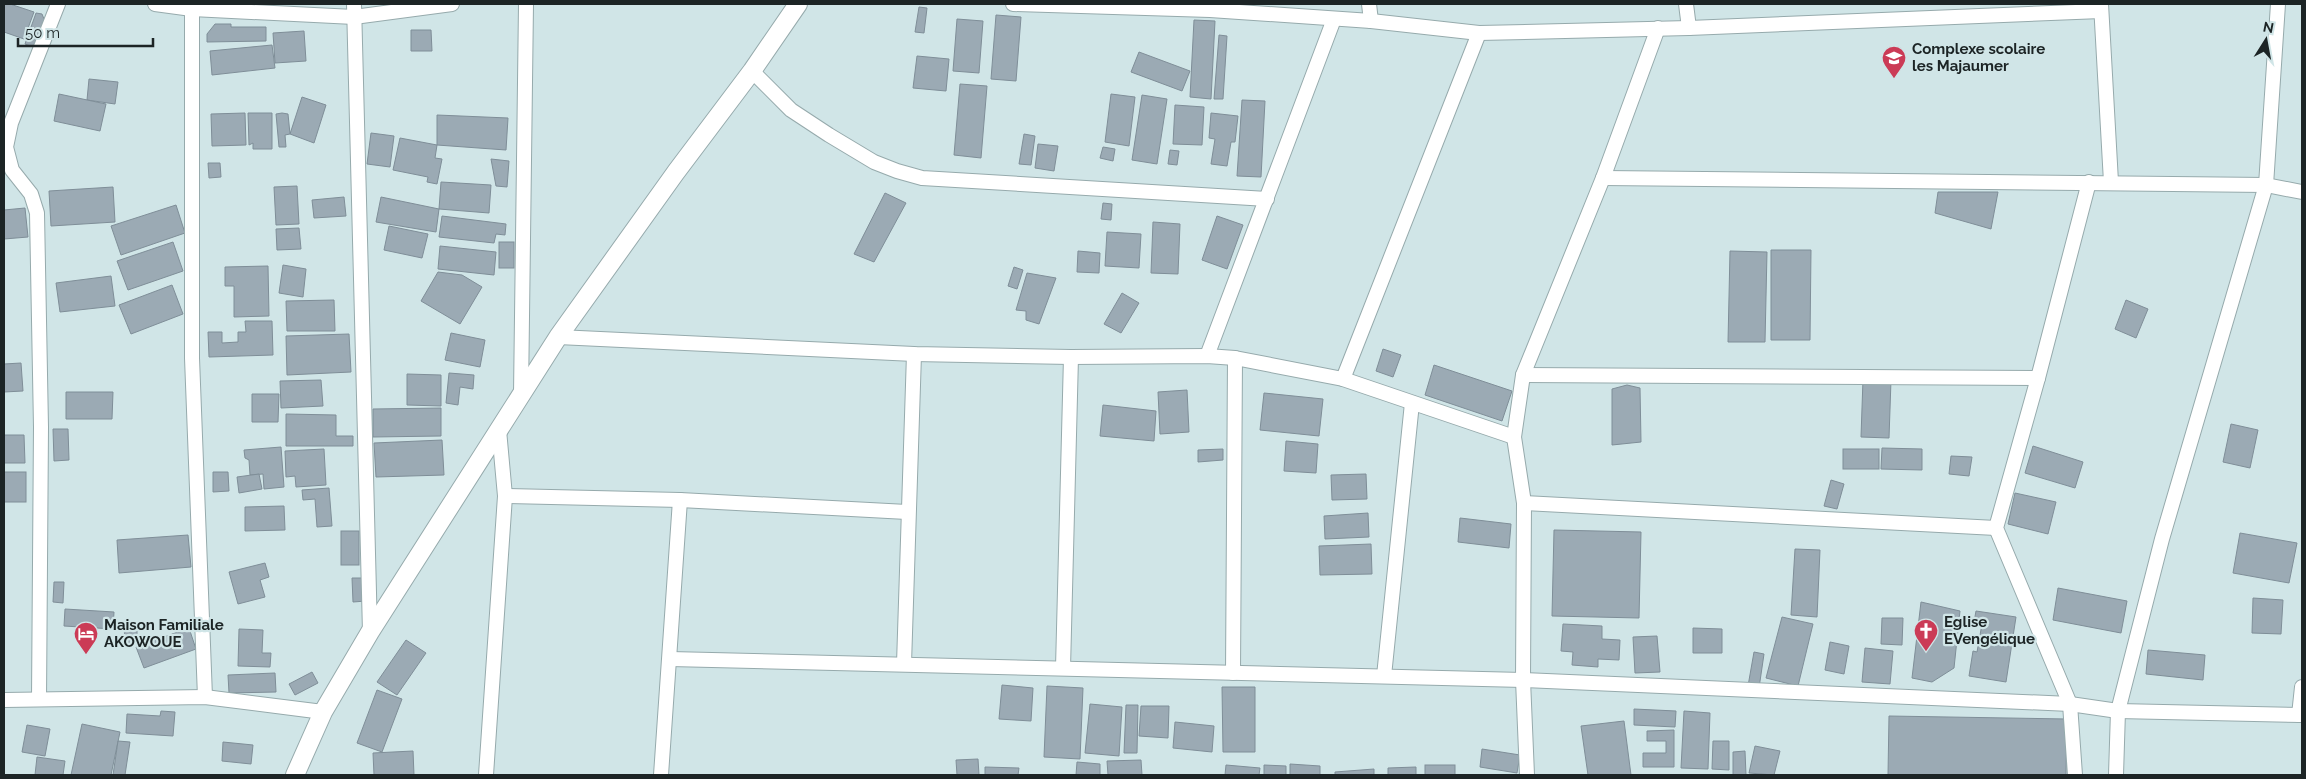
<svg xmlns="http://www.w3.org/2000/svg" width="2306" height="779" font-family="Raleway,sans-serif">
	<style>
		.building { fill: #9baab4; stroke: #7f8e98 }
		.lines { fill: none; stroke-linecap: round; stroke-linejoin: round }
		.minor-casing { stroke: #96aaac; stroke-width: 16 }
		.tertiary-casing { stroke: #96aaac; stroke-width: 20 }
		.minor { stroke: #fff; stroke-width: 14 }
		.tertiary { stroke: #fff; stroke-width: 18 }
		.labels { text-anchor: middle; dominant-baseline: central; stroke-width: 4.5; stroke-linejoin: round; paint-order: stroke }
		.poi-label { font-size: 15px; font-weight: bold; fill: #1c2425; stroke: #d0e5e7; text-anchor: start }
	</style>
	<rect width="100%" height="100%" fill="#d0e5e7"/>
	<!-- building -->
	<g class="building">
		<polygon points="4,4 10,4 34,12 24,39 4,32"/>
		<polygon points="919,7 927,8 924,33 915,32"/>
		<polygon points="36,13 42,14 46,24 38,49 25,44"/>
		<polygon points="996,15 1021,17 1016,81 991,79"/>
		<polygon points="957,19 983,21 979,73 953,71"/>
		<polygon points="1194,20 1215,21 1211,99 1190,97"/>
		<polygon points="215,24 231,24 231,27 266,27 266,41 207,42 207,34"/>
		<polygon points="411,30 431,30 432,51 411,51"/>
		<polygon points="304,31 306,61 275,63 273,33"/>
		<polygon points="1219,35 1227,36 1223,99 1214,99"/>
		<polygon points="272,45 275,68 212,75 210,51"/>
		<polygon points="1139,52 1190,71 1182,91 1131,72"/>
		<polygon points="917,56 949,59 946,91 913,88"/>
		<polygon points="89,79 118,82 115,104 87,100"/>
		<polygon points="960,84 987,86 981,158 954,155"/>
		<polygon points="59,94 106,104 100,131 54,121"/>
		<polygon points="1111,94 1135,97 1129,146 1105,142"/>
		<polygon points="1142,95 1167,99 1157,164 1132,160"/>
		<polygon points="302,97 326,105 314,143 290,134"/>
		<polygon points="1242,100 1265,101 1261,177 1237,176"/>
		<polygon points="1175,105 1204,107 1202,145 1173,144"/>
		<polygon points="245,113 246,145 212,146 211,114"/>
		<polygon points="248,113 272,113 272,149 253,149 253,143 249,145"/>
		<polygon points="282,113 288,114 290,134 285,135 286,147 279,147 276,114"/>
		<polygon points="1211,113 1238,116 1235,142 1231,142 1227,166 1211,164 1215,139 1209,138"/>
		<polygon points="437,115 508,118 506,150 437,145"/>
		<polygon points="371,133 394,136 390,167 367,164"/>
		<polygon points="1024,134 1035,136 1031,165 1019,164"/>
		<polygon points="400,138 437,145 435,158 442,159 437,184 427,182 428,177 393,170"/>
		<polygon points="1038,144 1058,146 1054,171 1035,168"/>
		<polygon points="1103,147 1115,149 1113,161 1100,158"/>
		<polygon points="1170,150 1179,151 1177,165 1168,164"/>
		<polygon points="491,159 509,161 507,187 496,186"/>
		<polygon points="208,163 220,163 221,177 209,178"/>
		<polygon points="441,182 491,185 489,213 439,209"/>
		<polygon points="297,186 299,224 276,225 274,187"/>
		<polygon points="113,187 115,222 51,226 49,191"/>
		<polygon points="1938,192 1998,192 1991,229 1935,213"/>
		<polygon points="885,193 906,203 874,262 854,254"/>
		<polygon points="344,197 346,216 314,218 312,200"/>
		<polygon points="381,197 439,209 436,232 376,222"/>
		<polygon points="1103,203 1112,204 1111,220 1101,219"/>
		<polygon points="176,205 185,233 121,255 111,226"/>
		<polygon points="25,208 28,237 4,239 4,210"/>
		<polygon points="442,216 506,224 505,235 496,234 494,243 439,237"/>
		<polygon points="1217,216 1243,225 1227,269 1202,260"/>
		<polygon points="1153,222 1180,224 1178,274 1151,273"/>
		<polygon points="389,226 428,234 422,258 384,250"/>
		<polygon points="299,228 301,249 277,250 276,229"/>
		<polygon points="1107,232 1141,234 1139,268 1105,266"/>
		<polygon points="173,242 183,271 128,290 117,261"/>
		<rect x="499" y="242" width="15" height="26"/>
		<polygon points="440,246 496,252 494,275 438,269"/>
		<polygon points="1771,250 1811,250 1810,340 1771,340"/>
		<polygon points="1078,251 1100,253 1099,273 1077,272"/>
		<polygon points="1730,251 1767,252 1765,342 1728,342"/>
		<polygon points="283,265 306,269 303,297 279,293"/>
		<polygon points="268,266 269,316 234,317 234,286 225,286 225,267"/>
		<polygon points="1014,267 1023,270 1017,289 1008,286"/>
		<polygon points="438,272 462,275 482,287 460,324 421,301"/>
		<polygon points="1027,273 1056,278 1039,324 1026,320 1026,311 1016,310"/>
		<polygon points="111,276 115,306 60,312 56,283"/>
		<polygon points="172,285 183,314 131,334 119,305"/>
		<polygon points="1122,293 1139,303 1121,333 1104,324"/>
		<polygon points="334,300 335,331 287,331 286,301"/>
		<polygon points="2126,300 2148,309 2136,338 2115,329"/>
		<polygon points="245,321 272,321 273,355 209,357 208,332 222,332 222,343 238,342 238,332 246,332"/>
		<polygon points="451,333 485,340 480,367 445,360"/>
		<polygon points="349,334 351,372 287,375 286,336"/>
		<polygon points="1383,349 1401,355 1393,377 1376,371"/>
		<polygon points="21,363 23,391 4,392 4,364"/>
		<polygon points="1434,365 1512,391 1502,421 1425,395"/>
		<polygon points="449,373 474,375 473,389 460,387 458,405 446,403"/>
		<polygon points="407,374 441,375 441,406 407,405"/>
		<polygon points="1863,379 1891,380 1889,438 1861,437"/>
		<polygon points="321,380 323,406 281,408 280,381"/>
		<polygon points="1627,385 1640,388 1641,442 1612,445 1612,389"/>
		<polygon points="1187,390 1189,432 1160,434 1158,392"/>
		<polygon points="66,392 113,392 112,419 66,419"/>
		<polygon points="1264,393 1323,399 1319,436 1260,430"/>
		<polygon points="252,394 279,394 278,422 252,422"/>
		<polygon points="1103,405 1156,411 1154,441 1100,436"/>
		<polygon points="441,408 441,436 373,437 373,409"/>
		<polygon points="286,414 336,415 336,436 353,436 353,446 286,446"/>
		<polygon points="2231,424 2258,430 2250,468 2223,462"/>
		<polygon points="53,429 68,429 69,460 54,461"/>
		<polygon points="4,435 24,435 25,463 4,463"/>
		<polygon points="442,440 444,475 376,477 374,443"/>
		<polygon points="1286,441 1318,444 1316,473 1284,471"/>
		<polygon points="2033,446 2083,462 2075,488 2025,473"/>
		<polygon points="281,447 284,487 264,489 263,474 250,475 249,460 245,458 244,450"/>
		<polygon points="1882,448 1922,449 1922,470 1881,469"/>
		<polygon points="324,449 326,485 296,487 295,476 286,477 285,451"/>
		<polygon points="1223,449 1223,460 1198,462 1198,450"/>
		<rect x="1843" y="449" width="36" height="20"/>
		<polygon points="1951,456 1972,457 1969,476 1949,474"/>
		<rect x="4" y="472" width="22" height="30"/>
		<polygon points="213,472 228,472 229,491 213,492"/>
		<polygon points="259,474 262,489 239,493 237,477"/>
		<polygon points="1366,474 1367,499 1332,500 1331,475"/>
		<polygon points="1831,480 1844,484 1837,509 1824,506"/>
		<polygon points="329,488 332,526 317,527 315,499 303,500 302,490"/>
		<polygon points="2015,493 2056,502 2048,534 2008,524"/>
		<polygon points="284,506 285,530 245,531 245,507"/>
		<polygon points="1368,513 1369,537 1325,539 1324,516"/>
		<polygon points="1460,518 1511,524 1509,548 1458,542"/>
		<polygon points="1554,530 1641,532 1639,618 1552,616"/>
		<rect x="341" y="531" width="18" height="34"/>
		<polygon points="2240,533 2297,543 2289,583 2233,573"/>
		<polygon points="188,535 191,567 119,573 117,540"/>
		<polygon points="1371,544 1372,574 1320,575 1319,546"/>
		<polygon points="1795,549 1820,550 1817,617 1791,615"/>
		<polygon points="265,563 269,577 260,580 265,597 238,604 229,572"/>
		<polygon points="352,578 365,578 366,601 353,602"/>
		<polygon points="54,582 64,582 63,603 53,602"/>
		<polygon points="2058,588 2127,601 2121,633 2053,620"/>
		<polygon points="2253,598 2283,600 2281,634 2252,633"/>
		<polygon points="1921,602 1960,611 1954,668 1932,682 1912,678"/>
		<polygon points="65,609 114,612 113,629 64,626"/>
		<polygon points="1976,611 2016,617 2006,682 1969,676 1973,651 1977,652 1982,624 1974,622"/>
		<polygon points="1782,617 1813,624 1798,686 1766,678"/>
		<polygon points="1882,618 1903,618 1902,645 1881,644"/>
		<polygon points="137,623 137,643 125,644 124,624"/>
		<polygon points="1563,624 1602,626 1602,639 1620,640 1619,660 1598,659 1598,667 1572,665 1573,652 1561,651"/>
		<polygon points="189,628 196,649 144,668 136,647"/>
		<polygon points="1693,628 1722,629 1722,653 1693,653"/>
		<polygon points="239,629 263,630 262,653 271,653 270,667 238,666"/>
		<polygon points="1657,636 1660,672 1635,673 1633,637"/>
		<polygon points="406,640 426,653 397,695 377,682"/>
		<polygon points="1830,642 1849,646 1844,674 1825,670"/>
		<polygon points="1865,648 1893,651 1890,684 1862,682"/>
		<polygon points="2148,650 2205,655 2203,680 2146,674"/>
		<polygon points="1754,652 1764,654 1759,688 1748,686"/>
		<polygon points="312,672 318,683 295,695 289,684"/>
		<polygon points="275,673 276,692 229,693 228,675"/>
		<polygon points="1002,685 1033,688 1031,721 999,719"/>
		<polygon points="1047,686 1083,688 1080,759 1044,757"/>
		<polygon points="1222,687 1255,687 1255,752 1223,752"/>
		<polygon points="377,690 402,699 382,752 357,743"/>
		<polygon points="1090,704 1122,707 1119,756 1085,753"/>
		<polygon points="1126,705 1138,705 1137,753 1124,753"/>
		<polygon points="1141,706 1169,706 1168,738 1139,736"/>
		<polygon points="1634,709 1676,711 1675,727 1634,725"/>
		<polygon points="161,711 175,712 173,736 126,733 127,714 160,716"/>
		<polygon points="1684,711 1710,713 1708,769 1681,768"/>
		<polygon points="1889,716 2067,719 2066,775 1888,775"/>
		<polygon points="1624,721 1631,775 1588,775 1581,726"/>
		<polygon points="1175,722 1214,726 1212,752 1173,748"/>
		<polygon points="82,724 120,732 111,775 71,775"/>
		<polygon points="27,725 50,729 45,756 22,752"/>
		<polygon points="1674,730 1674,767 1643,767 1643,753 1666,753 1666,741 1647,741 1647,731"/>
		<polygon points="118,741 130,742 125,775 113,775"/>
		<polygon points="1713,741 1729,741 1729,770 1712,769"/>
		<polygon points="223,742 253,745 251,764 222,761"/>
		<polygon points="1755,746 1780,751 1774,775 1749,773"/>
		<polygon points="1482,749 1520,755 1517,773 1480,767"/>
		<polygon points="413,751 414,775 374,775 373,753"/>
		<polygon points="1745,751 1746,775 1733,775 1733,752"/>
		<polygon points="37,757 65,761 63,775 35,775"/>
		<polygon points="978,759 979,775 957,775 956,760"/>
		<polygon points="1141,760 1142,775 1108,775 1107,761"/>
		<polygon points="1077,762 1100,764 1100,775 1076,775"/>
		<polygon points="1290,764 1320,766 1320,775 1290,775"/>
		<polygon points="1226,765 1260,768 1259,775 1225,775"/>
		<polygon points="1264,765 1286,766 1286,775 1264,775"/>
		<rect x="1425" y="765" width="30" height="10"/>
		<polygon points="985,767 1019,768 1018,775 985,775"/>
		<polygon points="1416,767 1416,775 1388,775 1388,768"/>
		<polygon points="1374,769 1374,775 1335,775 1335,772"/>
	</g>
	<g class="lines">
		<defs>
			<g id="minor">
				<polyline points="155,4 192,9 354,17 452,4"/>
				<polyline points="354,4 370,632"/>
				<polyline points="1013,4 1210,10 1371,21 1479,33 1689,28 2101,11"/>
				<polyline points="1369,4 1371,21"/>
				<polyline points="1686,4 1689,28"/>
				<polyline points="2101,4 2111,182"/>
				<polyline points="192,9 192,358 205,697"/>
				<polyline points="752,71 791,110 829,135 874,162 897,171 922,178 1267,199"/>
				<polyline points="1603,178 2266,185 2302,192"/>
				<polyline points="558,337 914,354 1071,357 1207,356 1235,358 1343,379 1514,437"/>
				<polyline points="1207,356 1334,19"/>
				<polyline points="1523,375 2038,378"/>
				<polyline points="1343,379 1479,33"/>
				<polyline points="521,395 526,4"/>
				<polyline points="505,496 680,500 907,512"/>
				<polyline points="1524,503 1996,528"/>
				<polyline points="670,659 1523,680 2070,704 2118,711 2302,715"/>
				<polyline points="904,664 914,354"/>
				<polyline points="1063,668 1071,357"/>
				<polyline points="1233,673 1235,358"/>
				<polyline points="1384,676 1412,403"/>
				<polyline points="39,699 41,427 37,213 31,194 12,170 6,147 11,123 58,4"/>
				<polyline points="4,700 205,697 323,712"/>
				<polyline points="2299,715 2302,687"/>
				<polyline points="486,775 505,496 499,430"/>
				<polyline points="661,775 680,500"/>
				<polyline points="1527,775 1523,680 1524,503 1514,437 1523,375 1603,178 1658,28"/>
				<polyline points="2075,775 2070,704 1996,528 2038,378 2089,182"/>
				<polyline points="2116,775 2118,711 2162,539 2266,185 2278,4"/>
			</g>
			<polyline id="tertiary" points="295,775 323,712 370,632 558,337 676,172 752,71 798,4"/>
		</defs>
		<!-- minor casing -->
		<use href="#minor" class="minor-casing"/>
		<!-- tertiary casing -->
		<use href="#tertiary" class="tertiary-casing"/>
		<!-- minor -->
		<use href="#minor" class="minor"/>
		<!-- tertiary -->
		<use href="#tertiary" class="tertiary"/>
	</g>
	<!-- icons -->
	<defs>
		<symbol id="school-pin" viewBox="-11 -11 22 30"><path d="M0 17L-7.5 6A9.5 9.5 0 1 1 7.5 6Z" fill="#cb3b56" stroke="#d0e5e7"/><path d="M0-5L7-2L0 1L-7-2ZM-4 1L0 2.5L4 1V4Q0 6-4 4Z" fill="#fff"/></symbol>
		<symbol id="church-pin" viewBox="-11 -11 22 30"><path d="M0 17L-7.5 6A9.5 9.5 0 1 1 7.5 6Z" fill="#cb3b56" stroke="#d0e5e7"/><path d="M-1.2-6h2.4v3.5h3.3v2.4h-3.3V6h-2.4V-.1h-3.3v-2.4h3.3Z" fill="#fff"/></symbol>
		<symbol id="hotel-pin" viewBox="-11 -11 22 30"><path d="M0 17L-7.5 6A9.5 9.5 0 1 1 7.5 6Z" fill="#cb3b56" stroke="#d0e5e7"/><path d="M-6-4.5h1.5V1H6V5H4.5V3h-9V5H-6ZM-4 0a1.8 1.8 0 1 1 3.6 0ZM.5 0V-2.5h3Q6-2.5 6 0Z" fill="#fff"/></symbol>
	</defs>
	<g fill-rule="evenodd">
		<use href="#school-pin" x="1880" y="44" width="28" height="38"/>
		<use href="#church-pin" x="1912" y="617" width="28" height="38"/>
		<use href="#hotel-pin" x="72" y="620" width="28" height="38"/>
	</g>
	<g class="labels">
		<!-- poi labels -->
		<g class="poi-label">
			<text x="1912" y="49">Complexe scolaire<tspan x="1912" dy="17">les Majaumer</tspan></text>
			<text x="1944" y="622">Eglise<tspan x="1944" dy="17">EVengélique</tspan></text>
			<text x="104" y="625">Maison Familiale<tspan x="104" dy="17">AKOWOUE</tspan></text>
		</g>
	</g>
	<!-- border -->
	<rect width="2306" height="779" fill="none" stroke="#1c2425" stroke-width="10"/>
	<!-- north arrow -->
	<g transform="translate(2266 40) rotate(11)" stroke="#d0e5e7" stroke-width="4" paint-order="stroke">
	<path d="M0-4L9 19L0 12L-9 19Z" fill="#1c2425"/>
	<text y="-8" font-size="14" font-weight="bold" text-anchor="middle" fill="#1c2425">N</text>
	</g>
	<!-- scale -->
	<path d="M18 38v8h135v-8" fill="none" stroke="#1c2425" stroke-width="2.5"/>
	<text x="25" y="38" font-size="15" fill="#1c2425" stroke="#d0e5e7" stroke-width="4" paint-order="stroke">50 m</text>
</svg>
